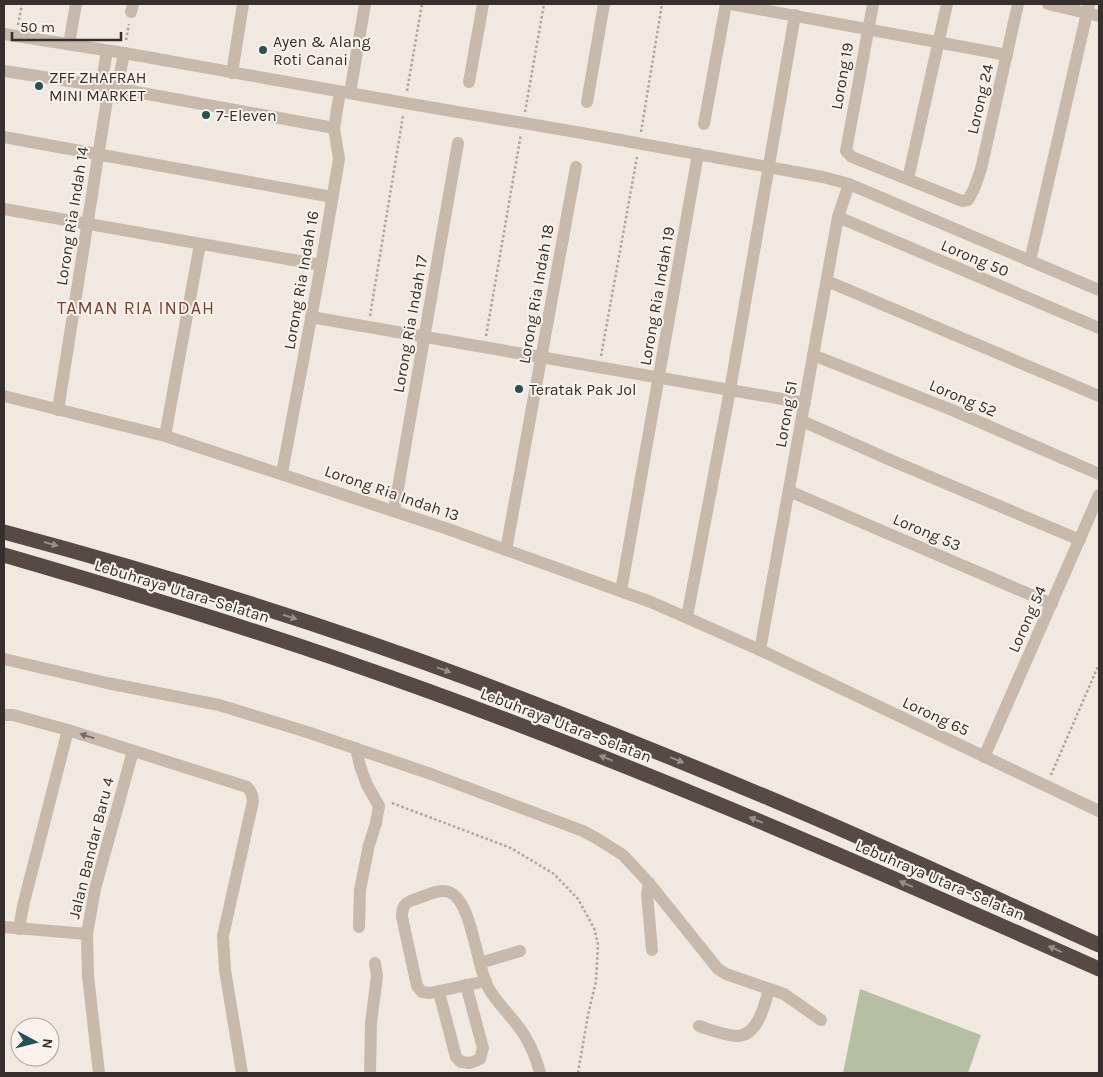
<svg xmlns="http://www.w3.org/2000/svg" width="1103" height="1077" font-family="Karla,sans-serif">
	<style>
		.green { fill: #b5bfa1 }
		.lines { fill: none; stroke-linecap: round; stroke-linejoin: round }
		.path { stroke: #b4a397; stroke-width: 2.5; stroke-dasharray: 2.5 2.5; stroke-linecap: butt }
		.minor { stroke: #c8b9ad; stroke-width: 12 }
		.highway { stroke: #574943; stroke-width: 15 }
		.oneway { fill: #988d87 }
		.oneway2 { fill: #786d66 }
		.poi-dot { fill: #245355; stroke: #f9f3ec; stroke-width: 2 }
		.labels { text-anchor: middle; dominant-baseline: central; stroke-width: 4; stroke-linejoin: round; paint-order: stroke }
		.poi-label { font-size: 16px; fill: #372f2b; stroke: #f9f3ec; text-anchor: start }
		.street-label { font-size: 16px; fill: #372f2b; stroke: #f9f3ec }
		.neighbourhood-label { font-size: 18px; letter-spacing: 1px; fill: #7e3e2c; stroke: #f9f3ec }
	</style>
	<rect width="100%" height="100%" fill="#f1e9e0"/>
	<!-- green -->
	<polygon class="green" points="860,989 981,1035 968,1073 843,1073"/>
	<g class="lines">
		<!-- path -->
		<g class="path">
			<polyline points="18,25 22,4"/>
			<polyline points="126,40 129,24"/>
			<polyline points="407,91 422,4"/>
			<polyline points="525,112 544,4"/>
			<polyline points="641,132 662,4"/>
			<polyline points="370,316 403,116"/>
			<polyline points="486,336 521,134"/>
			<polyline points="601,356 637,157"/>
			<polyline points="1051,775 1099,664"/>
			<polyline points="392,803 511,848 554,874 578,899 594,928 598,944 596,981 588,1015 578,1073"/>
		</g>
		<!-- minor -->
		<g class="minor">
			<polyline points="731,4 1007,55"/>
			<polyline points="873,4 846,151 852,157 962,201 968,200 974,189 981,169 1018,4"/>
			<polyline points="1048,4 1099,16"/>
			<polyline points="131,12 133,4"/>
			<polyline points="4,34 124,53 405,103 582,133 823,177 849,184 1099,290"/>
			<polyline points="69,44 76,4"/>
			<polyline points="4,71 109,87 334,128"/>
			<polyline points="232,73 243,4"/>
			<polyline points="469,82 483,4"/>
			<polyline points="101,86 107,51"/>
			<polyline points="117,89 124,53"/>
			<polyline points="350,93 365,4"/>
			<polyline points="587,102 604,4"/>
			<polyline points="704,124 726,4"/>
			<polyline points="4,137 332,197"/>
			<polyline points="908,179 947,4"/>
			<polyline points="4,209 321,265"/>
			<polyline points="838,217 1099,328"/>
			<polyline points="1030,261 1089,4"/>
			<polyline points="827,281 1099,396"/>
			<polyline points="311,317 805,403"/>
			<polyline points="813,355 952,410 1099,474"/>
			<polyline points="4,396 165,436 448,529 651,602 760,650 1099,811"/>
			<polyline points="58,410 109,87"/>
			<polyline points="802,421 895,462 1080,540"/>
			<polyline points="165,436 200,244"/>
			<polyline points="282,473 321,265 339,159 334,128 340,92"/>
			<polyline points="789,491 1052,604"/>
			<polyline points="394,511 458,143"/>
			<polyline points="506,550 576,167"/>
			<polyline points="621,591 698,154"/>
			<polyline points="687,617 730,390 795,15"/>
			<polyline points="760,650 838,217 849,184"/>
			<polyline points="4,659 107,683 219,705 307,732 431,774 583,831 596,838 623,855 649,883 718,969 726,974 784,994 821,1020"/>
			<path d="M4,715H13L68,730L247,787C251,791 252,794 253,801L223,936L225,970L242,1073"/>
			<polyline points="356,748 360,766 367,785 379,806 376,823 369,845 360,890 359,927"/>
			<polyline points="984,757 1099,495"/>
			<polyline points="649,883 647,894 652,950"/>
			<polyline points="4,927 87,934"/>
			<polyline points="19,929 23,906 68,730"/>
			<polyline points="480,963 520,951"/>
			<path d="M486,981L430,993L422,992L417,986L402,917C402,906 405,902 416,899C425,896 440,888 449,892C473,901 476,968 489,989C499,1006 516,1020 526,1038C532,1048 537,1061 540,1073"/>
			<polyline points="439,992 456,1057 461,1062 470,1063 480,1059 483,1048 466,985"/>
			<path d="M699,1026C711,1030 725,1036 738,1036C758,1035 765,1004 769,989"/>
			<polyline points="99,1073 88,976 87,934 95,889 133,751"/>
			<polyline points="370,1073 371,1023 377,976 375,963"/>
		</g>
		<!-- highway -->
		<g class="highway">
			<path d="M4,532C161,574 317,622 470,679C571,717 671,757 771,799C881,845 990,896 1099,945"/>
			<path d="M4,555C121,589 237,624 352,664C607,752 854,860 1099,969"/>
		</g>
	</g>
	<!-- one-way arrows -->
	<defs><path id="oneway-solid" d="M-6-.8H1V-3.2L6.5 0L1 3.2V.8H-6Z" transform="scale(1.25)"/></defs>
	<g class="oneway">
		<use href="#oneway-solid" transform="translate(51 544) rotate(15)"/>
		<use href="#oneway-solid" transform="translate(290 617) rotate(18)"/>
		<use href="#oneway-solid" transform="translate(444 670) rotate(20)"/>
		<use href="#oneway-solid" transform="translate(606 758) rotate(-158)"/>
		<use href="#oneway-solid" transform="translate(677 760) rotate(22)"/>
		<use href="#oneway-solid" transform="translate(756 820) rotate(-157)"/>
		<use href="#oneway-solid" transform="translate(906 884) rotate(-157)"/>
		<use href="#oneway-solid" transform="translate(1055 949) rotate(-156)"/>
	</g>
	<use class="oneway2" href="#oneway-solid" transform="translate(87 736) rotate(-162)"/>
	<!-- markers -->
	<g class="poi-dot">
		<circle cx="263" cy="50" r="5"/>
		<circle cx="39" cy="86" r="5"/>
		<circle cx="206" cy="115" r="5"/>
		<circle cx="519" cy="389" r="5"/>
	</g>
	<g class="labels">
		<!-- poi labels -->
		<g class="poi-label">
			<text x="273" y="41">Ayen &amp; Alang<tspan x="273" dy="18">Roti Canai</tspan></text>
			<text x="49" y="77">ZFF ZHAFRAH<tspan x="49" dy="18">MINI MARKET</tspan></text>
			<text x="216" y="115">7-Eleven</text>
			<text x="529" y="389">Teratak Pak Jol</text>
		</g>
		<!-- street labels -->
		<g class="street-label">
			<text transform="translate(842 76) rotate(-80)">Lorong 19</text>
			<text transform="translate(980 99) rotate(-77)">Lorong 24</text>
			<text transform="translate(72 216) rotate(-81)">Lorong Ria Indah 14</text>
			<text transform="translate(975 258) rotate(23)">Lorong 50</text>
			<text transform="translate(301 280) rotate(-80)">Lorong Ria Indah 16</text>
			<text transform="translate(536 294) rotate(-80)">Lorong Ria Indah 18</text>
			<text transform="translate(657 296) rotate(-80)">Lorong Ria Indah 19</text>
			<text transform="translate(410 324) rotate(-80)">Lorong Ria Indah 17</text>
			<text transform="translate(963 398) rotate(23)">Lorong 52</text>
			<text transform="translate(786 414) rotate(-80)">Lorong 51</text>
			<text transform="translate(392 493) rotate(19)">Lorong Ria Indah 13</text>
			<text transform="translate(927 532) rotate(23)">Lorong 53</text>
			<text transform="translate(182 591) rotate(17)">Lebuhraya Utara–Selatan</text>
			<text transform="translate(1027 619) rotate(-66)">Lorong 54</text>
			<text transform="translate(936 716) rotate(25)">Lorong 65</text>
			<text transform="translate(566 725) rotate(21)">Lebuhraya Utara–Selatan</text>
			<text transform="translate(91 848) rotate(-76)">Jalan Bandar Baru 4</text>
			<text transform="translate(940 880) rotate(23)">Lebuhraya Utara–Selatan</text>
		</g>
		<!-- neighbourhood labels -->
		<g class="neighbourhood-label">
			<text x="136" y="308">TAMAN RIA INDAH</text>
		</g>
	</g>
	<!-- border -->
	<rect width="1103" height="1077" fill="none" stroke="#372f2b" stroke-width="10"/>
	<!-- north arrow -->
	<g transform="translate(35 1042) rotate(97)"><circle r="24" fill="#f9f3ec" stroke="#aba59f"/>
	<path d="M0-4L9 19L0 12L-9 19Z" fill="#245355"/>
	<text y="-8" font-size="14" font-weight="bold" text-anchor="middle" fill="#372f2b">N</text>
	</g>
	<!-- scale -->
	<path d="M12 32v8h109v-8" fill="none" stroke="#372f2b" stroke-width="2.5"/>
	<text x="20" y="32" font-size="15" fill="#372f2b" stroke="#f9f3ec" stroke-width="4" paint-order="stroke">50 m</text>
</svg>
